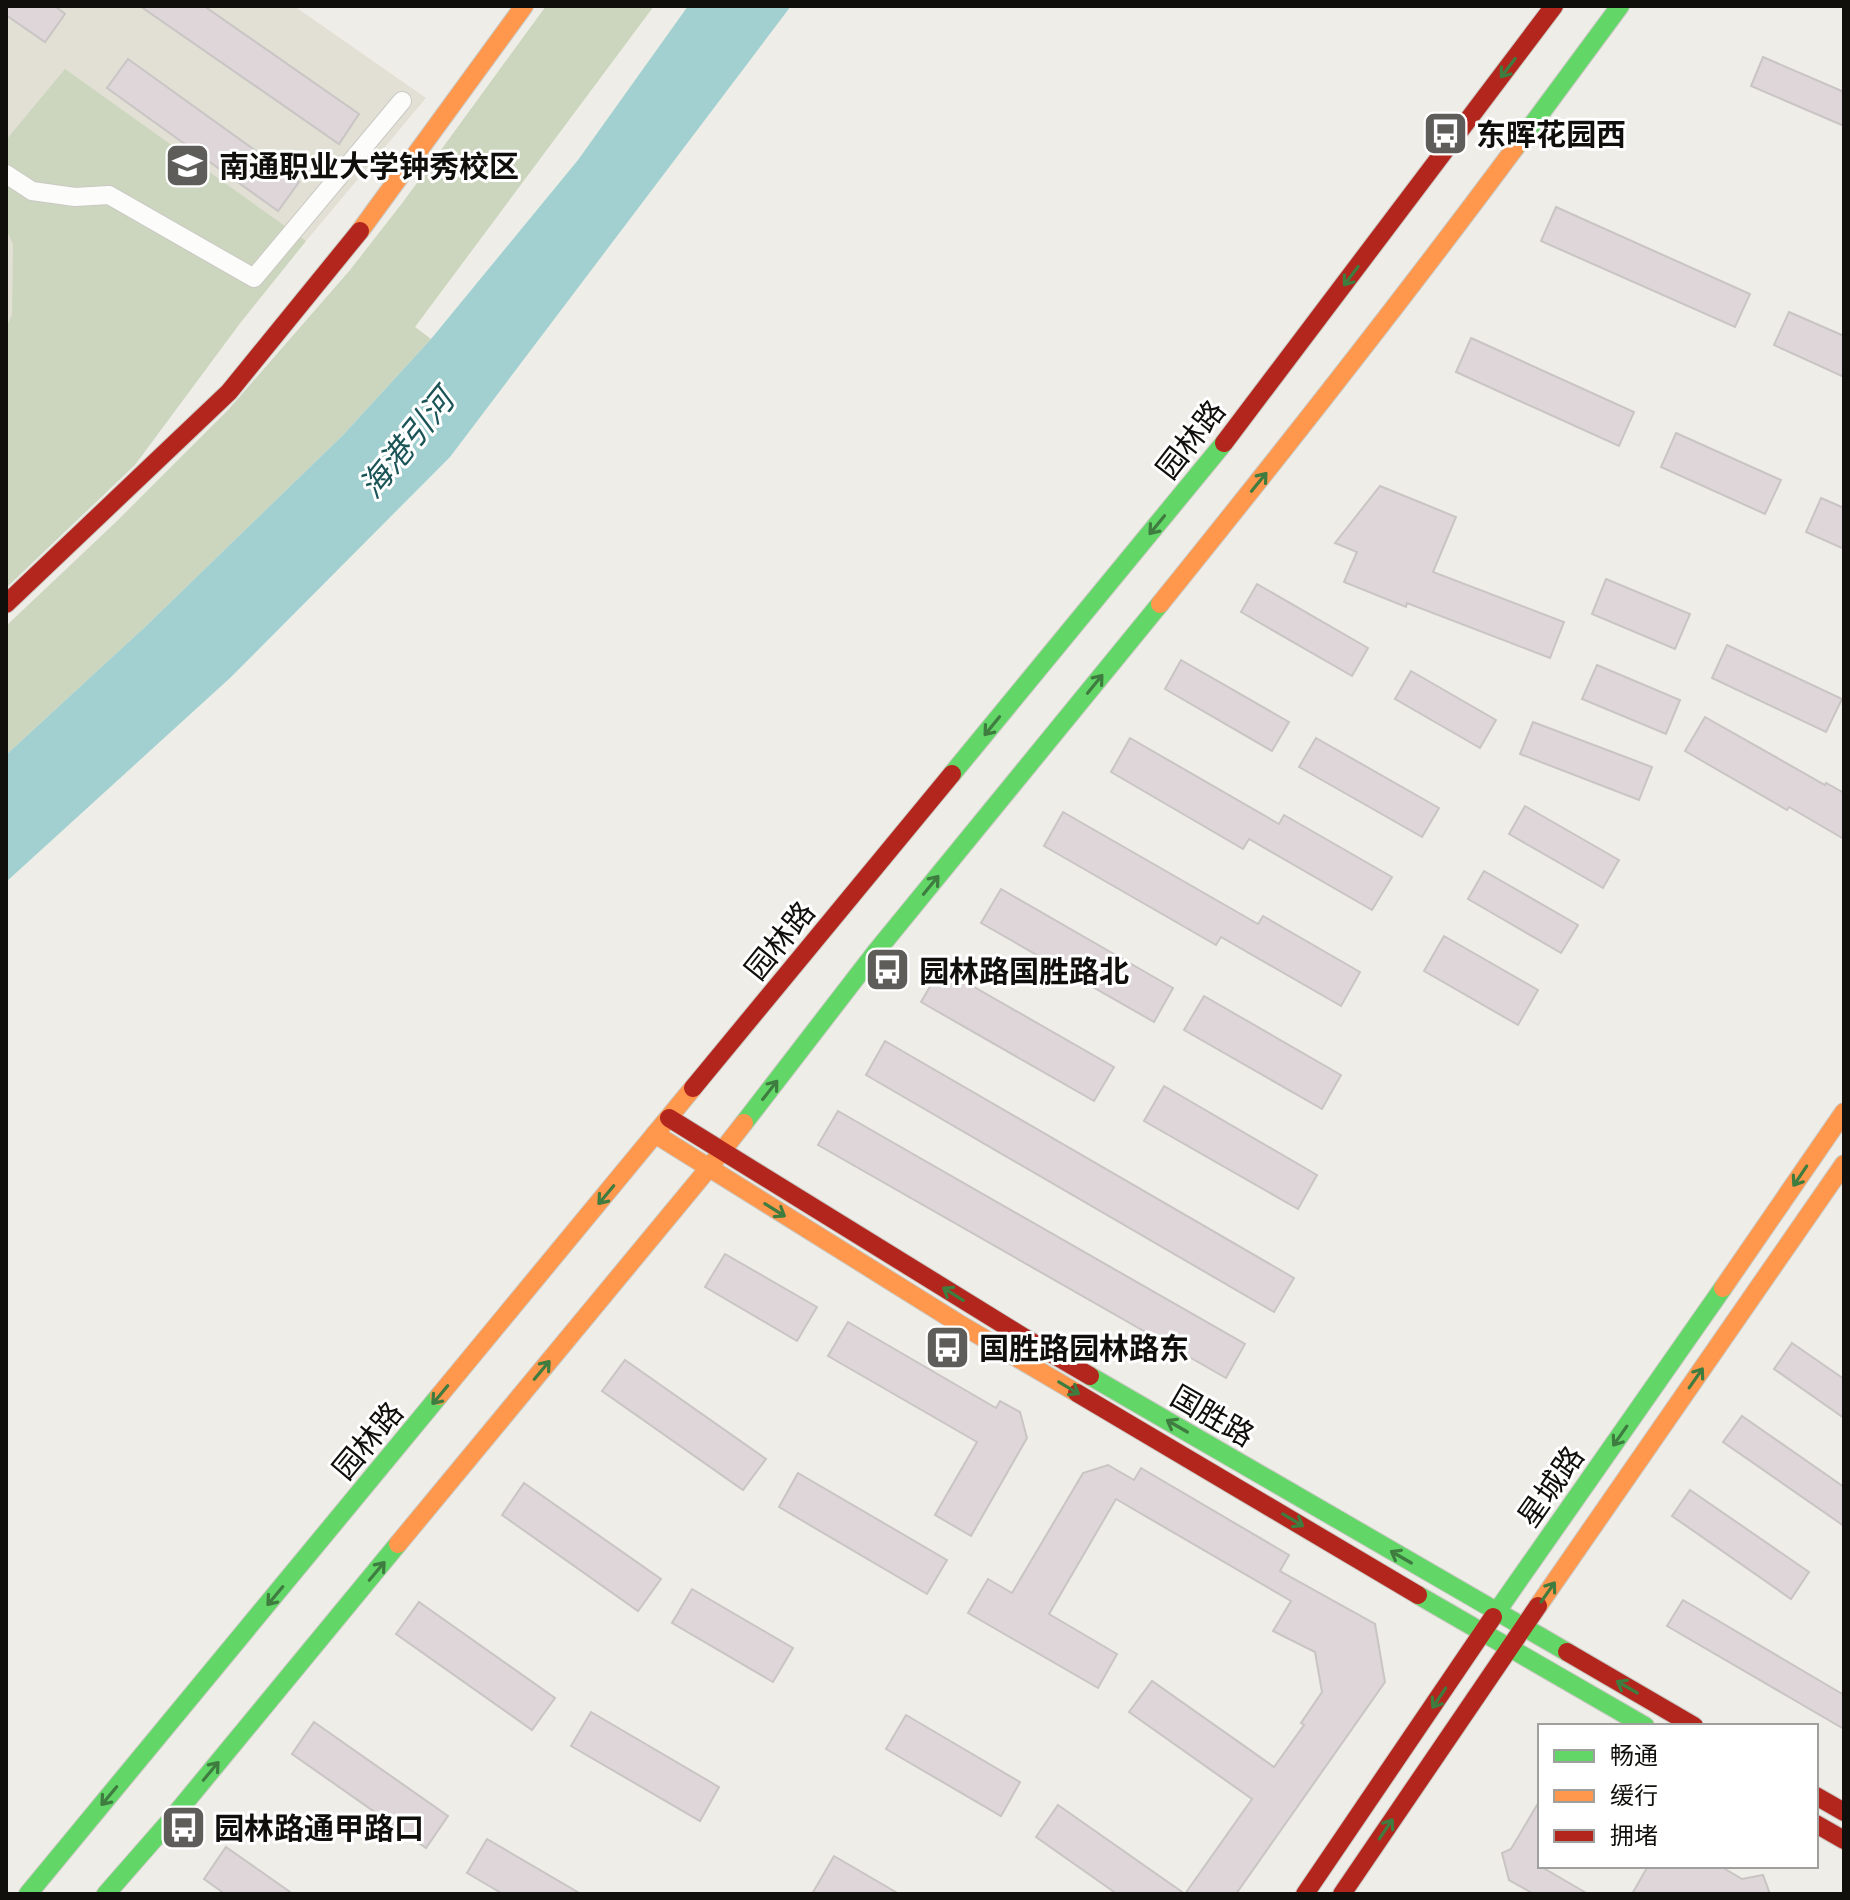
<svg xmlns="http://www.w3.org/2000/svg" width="1850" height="1900" font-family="'PT Sans Narrow','Noto Sans SC',sans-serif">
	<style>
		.built { fill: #e2e0d4 }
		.green { fill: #ccd6be }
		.water { fill: #a2d0d1 }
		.building { fill: #dfd6da; stroke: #c8c5c4; stroke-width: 2 }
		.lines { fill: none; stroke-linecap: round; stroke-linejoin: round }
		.street-casing { stroke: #cac9c4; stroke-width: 20 }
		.fast-casing { stroke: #cac9c4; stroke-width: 20 }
		.slow-casing { stroke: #cac9c4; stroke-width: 20 }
		.jam-casing { stroke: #cac9c4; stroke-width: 20 }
		.street { stroke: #fcfcfb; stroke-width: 18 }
		.fast { stroke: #63d668; stroke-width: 18 }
		.slow { stroke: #ff974d; stroke-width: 18 }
		.jam { stroke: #b3261e; stroke-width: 18 }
		.oneway { stroke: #3e7c3f }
		.labels { text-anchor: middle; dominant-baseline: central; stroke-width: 6; stroke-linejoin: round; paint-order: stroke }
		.poi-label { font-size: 30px; font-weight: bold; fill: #100f0c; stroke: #fff; text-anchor: start }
		.street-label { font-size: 30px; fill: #100f0c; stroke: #fff }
		.water-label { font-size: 32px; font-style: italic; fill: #1a5457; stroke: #fff }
	</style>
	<rect width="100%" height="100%" fill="#eeede7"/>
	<!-- built -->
	<polygon class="built" points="6,6 294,6 426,98 306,241 241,322 6,346"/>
	<!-- green -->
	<g class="green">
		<polygon points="546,6 654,6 415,327 431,339 343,435 146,626 6,755 6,626 117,521 228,410 350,270 403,202"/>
		<polygon points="65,69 306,241 241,322 135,465 6,588 6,328 12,315 13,245 6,228 6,140"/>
	</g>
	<!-- water -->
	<polygon class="water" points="688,6 791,6 450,457 230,678 6,882 6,755 146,626 343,435 431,339 578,160"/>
	<!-- building -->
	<g class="building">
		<polygon points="6,6 55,6 65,14 45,42 6,15"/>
		<polygon points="140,6 204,6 359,114 339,144"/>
		<polygon points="1763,57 1844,92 1844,126 1751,86"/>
		<polygon points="128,59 299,182 278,211 107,88"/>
		<polygon points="1556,207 1750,294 1735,327 1541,241"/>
		<polygon points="1789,312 1844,336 1844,377 1774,345"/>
		<polygon points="1471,338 1634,412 1619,446 1456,372"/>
		<polygon points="1676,433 1781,480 1765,514 1661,467"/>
		<polygon points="1380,486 1456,517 1433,572 1564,622 1550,658 1407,603 1406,607 1344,582 1357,552 1335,543"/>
		<polygon points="1821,498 1844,508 1844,549 1806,532"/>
		<polygon points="1606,579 1690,614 1675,649 1592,614"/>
		<polygon points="1257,584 1368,648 1352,676 1241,612"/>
		<polygon points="1727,645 1842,699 1826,732 1712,678"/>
		<polygon points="1181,660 1289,722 1272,751 1165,689"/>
		<polygon points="1597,665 1680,700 1666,734 1582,699"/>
		<polygon points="1411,671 1496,720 1480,748 1395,699"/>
		<polygon points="1705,717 1825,785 1826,783 1844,793 1844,839 1789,807 1787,810 1685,751"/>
		<polygon points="1533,722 1652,767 1639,800 1520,754"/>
		<polygon points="1130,738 1279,824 1284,815 1392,877 1372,910 1249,839 1243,849 1111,772"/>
		<polygon points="1316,738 1439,808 1422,837 1299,767"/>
		<polygon points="1525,806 1619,860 1603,888 1509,834"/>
		<polygon points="1063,812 1258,924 1263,916 1360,972 1341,1006 1221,937 1216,945 1044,846"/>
		<polygon points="1484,871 1578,925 1561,953 1468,899"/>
		<polygon points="1001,889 1173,988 1154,1022 981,923"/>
		<polygon points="1444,936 1538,990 1518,1025 1424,971"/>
		<polygon points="941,968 1114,1067 1094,1101 921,1002"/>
		<polygon points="1204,996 1341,1075 1322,1109 1184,1030"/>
		<polygon points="885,1041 1294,1278 1274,1312 866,1075"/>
		<polygon points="1164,1086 1317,1175 1298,1209 1144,1121"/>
		<polygon points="838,1111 1245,1344 1226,1378 818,1145"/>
		<polygon points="725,1254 817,1307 797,1341 705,1287"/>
		<polygon points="848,1322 996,1408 1000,1401 1020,1412 1027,1438 971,1536 935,1515 977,1442 828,1356"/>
		<polygon points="1792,1343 1844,1379 1844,1418 1774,1369"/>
		<polygon points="625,1360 766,1459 743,1490 602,1391"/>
		<polygon points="1742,1416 1844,1487 1844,1526 1723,1442"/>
		<polygon points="1108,1465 1134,1480 1141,1468 1289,1555 1280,1571 1375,1624 1385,1682 1236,1894 1185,1894 1252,1799 1129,1712 1152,1681 1274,1767 1304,1725 1301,1723 1322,1692 1315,1652 1273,1631 1291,1601 1116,1499 1049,1614 1117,1654 1098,1688 968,1613 988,1579 1012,1593 1083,1473"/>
		<polygon points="798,1473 947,1560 927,1594 779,1507"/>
		<polygon points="524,1483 661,1579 638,1611 502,1515"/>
		<polygon points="1690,1490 1809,1572 1791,1599 1672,1516"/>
		<polygon points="692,1589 793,1648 773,1682 672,1623"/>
		<polygon points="1683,1600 1844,1695 1844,1729 1667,1626"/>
		<polygon points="419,1602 555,1698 532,1730 396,1634"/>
		<polygon points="591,1712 719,1787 700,1821 571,1746"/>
		<polygon points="906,1715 1020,1782 1001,1816 886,1749"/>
		<polygon points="314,1722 448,1816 426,1848 292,1754"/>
		<polygon points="1540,1800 1540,1866 1588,1894 1534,1894 1509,1880 1502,1853 1511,1849"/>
		<polygon points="1058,1805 1185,1894 1117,1894 1036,1837"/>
		<polygon points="487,1839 581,1894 503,1894 467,1873"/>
		<polygon points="226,1847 293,1894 225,1894 204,1879"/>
		<polygon points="834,1856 899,1894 812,1894"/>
		<polygon points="1648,1866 1720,1866 1742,1879 1763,1875 1770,1894 1632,1894"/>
	</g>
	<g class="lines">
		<defs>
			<polyline id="street" points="6,174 32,191 75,197 109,195 254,278 402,101"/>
			<g id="fast">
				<polyline points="1515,148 1620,6"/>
				<polyline points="952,774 1224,443"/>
				<polyline points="744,1123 875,953 1160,604"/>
				<polyline points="1090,1376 1567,1652"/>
				<polyline points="1418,1595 1645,1726"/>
				<polyline points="1493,1617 1723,1288"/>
				<polyline points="28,1894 439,1396"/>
				<polyline points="106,1894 169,1822 398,1544"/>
			</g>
			<g id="slow">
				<polyline points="360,231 524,6"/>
				<path d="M1160,604C1281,454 1400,303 1515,148"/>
				<polyline points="655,1134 958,1323 1077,1393"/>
				<polyline points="1723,1288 1844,1112"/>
				<polyline points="439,1396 693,1088"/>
				<polyline points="398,1544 708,1169 744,1123"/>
				<polyline points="1538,1606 1844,1164"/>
			</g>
			<g id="jam">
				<polyline points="1224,443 1554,6"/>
				<polyline points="6,604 229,392 360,231"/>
				<polyline points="693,1088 952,774"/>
				<polyline points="669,1118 1025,1338 1090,1376"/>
				<polyline points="1077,1393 1418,1595"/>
				<polyline points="1567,1652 1694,1726"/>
				<polyline points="1816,1796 1844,1812"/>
				<polyline points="1816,1824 1844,1840"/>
				<polyline points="1305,1894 1493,1617"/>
				<polyline points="1342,1894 1538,1606"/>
			</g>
		</defs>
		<!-- street casing -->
		<use href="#street" class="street-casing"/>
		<!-- fast casing -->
		<use href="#fast" class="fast-casing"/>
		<!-- slow casing -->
		<use href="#slow" class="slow-casing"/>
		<!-- jam casing -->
		<use href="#jam" class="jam-casing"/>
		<!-- street -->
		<use href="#street" class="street"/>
		<!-- fast -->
		<use href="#fast" class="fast"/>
		<!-- slow -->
		<use href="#slow" class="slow"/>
		<!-- jam -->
		<use href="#jam" class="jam"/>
	</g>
	<!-- one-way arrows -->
	<defs><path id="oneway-shaft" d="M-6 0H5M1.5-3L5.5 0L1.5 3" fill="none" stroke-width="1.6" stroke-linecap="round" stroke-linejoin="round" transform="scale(2)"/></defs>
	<g class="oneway">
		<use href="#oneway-shaft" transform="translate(1508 68) rotate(127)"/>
		<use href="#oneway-shaft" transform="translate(1351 276) rotate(127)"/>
		<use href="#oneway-shaft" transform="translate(1259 482) rotate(-51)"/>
		<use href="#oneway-shaft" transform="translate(1157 525) rotate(129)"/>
		<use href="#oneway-shaft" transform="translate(1095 684) rotate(-51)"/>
		<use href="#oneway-shaft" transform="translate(992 726) rotate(129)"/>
		<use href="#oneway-shaft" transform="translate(931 885) rotate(-51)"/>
		<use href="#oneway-shaft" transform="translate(770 1090) rotate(-52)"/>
		<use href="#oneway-shaft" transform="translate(1800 1176) rotate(124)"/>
		<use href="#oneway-shaft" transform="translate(606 1195) rotate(130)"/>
		<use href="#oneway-shaft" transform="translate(775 1210) rotate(32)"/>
		<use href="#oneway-shaft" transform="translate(953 1294) rotate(-148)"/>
		<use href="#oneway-shaft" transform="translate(542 1370) rotate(-50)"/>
		<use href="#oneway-shaft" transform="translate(1696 1378) rotate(-55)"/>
		<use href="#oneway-shaft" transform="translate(1069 1388) rotate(31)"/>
		<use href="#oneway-shaft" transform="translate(440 1395) rotate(130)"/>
		<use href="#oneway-shaft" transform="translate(1177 1426) rotate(-150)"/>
		<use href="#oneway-shaft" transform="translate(1620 1436) rotate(125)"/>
		<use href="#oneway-shaft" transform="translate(1293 1520) rotate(31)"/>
		<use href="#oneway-shaft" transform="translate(1401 1557) rotate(-150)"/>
		<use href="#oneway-shaft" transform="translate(377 1571) rotate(-50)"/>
		<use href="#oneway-shaft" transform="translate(1548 1592) rotate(-55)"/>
		<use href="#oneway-shaft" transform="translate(275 1596) rotate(130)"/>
		<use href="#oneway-shaft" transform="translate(1627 1687) rotate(-150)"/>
		<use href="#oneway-shaft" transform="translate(1439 1698) rotate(124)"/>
		<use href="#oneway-shaft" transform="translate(211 1771) rotate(-50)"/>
		<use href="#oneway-shaft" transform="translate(109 1796) rotate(130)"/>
		<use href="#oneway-shaft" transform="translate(1386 1829) rotate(-56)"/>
	</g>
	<!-- icons -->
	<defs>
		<symbol id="bus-square" viewBox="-11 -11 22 22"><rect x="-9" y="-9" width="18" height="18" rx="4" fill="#5e5d59" stroke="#fff"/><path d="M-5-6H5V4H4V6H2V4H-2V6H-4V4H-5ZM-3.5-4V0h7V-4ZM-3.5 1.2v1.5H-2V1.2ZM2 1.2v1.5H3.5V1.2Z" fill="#fff"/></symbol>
		<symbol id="university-square" viewBox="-11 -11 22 22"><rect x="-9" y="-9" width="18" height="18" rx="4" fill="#5e5d59" stroke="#fff"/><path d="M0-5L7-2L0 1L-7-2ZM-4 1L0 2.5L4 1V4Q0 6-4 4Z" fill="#fff"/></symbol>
	</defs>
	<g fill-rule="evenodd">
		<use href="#bus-square" x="1420" y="108" width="51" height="51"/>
		<use href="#university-square" x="162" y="140" width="51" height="51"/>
		<use href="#bus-square" x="862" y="944" width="51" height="51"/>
		<use href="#bus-square" x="922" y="1322" width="51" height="51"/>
		<use href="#bus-square" x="158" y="1802" width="51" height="51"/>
	</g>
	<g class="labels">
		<!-- poi labels -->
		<g class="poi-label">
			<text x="1476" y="133">东晖花园西</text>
			<text x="219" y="165">南通职业大学钟秀校区</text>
			<text x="919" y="970">园林路国胜路北</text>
			<text x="979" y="1347">国胜路园林路东</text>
			<text x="214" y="1827">园林路通甲路口</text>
		</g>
		<!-- street labels -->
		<g class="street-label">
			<text transform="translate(1190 439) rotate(-52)">园林路</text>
			<text transform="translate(779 940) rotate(-51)">园林路</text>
			<text transform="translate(1213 1415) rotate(30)">国胜路</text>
			<text transform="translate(367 1440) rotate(-50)">园林路</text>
			<text transform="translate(1550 1486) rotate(-55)">星城路</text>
		</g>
		<!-- water labels -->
		<g class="water-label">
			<text transform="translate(406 443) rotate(-51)">海港引河</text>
		</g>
	</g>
	<!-- border -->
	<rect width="1850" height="1900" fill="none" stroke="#100f0c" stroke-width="16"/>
	<!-- legend -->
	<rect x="1538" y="1724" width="280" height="144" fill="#ffffff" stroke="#9f9f9e" stroke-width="2"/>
	<rect x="1554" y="1750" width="40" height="12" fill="#63d668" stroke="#9f9f9e" stroke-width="2"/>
	<text x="1610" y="1764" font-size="24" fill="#100f0c">畅通</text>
	<rect x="1554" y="1790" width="40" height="12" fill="#ff974d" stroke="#9f9f9e" stroke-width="2"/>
	<text x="1610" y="1804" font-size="24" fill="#100f0c">缓行</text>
	<rect x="1554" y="1830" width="40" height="12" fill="#b3261e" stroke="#9f9f9e" stroke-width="2"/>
	<text x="1610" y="1844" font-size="24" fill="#100f0c">拥堵</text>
</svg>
